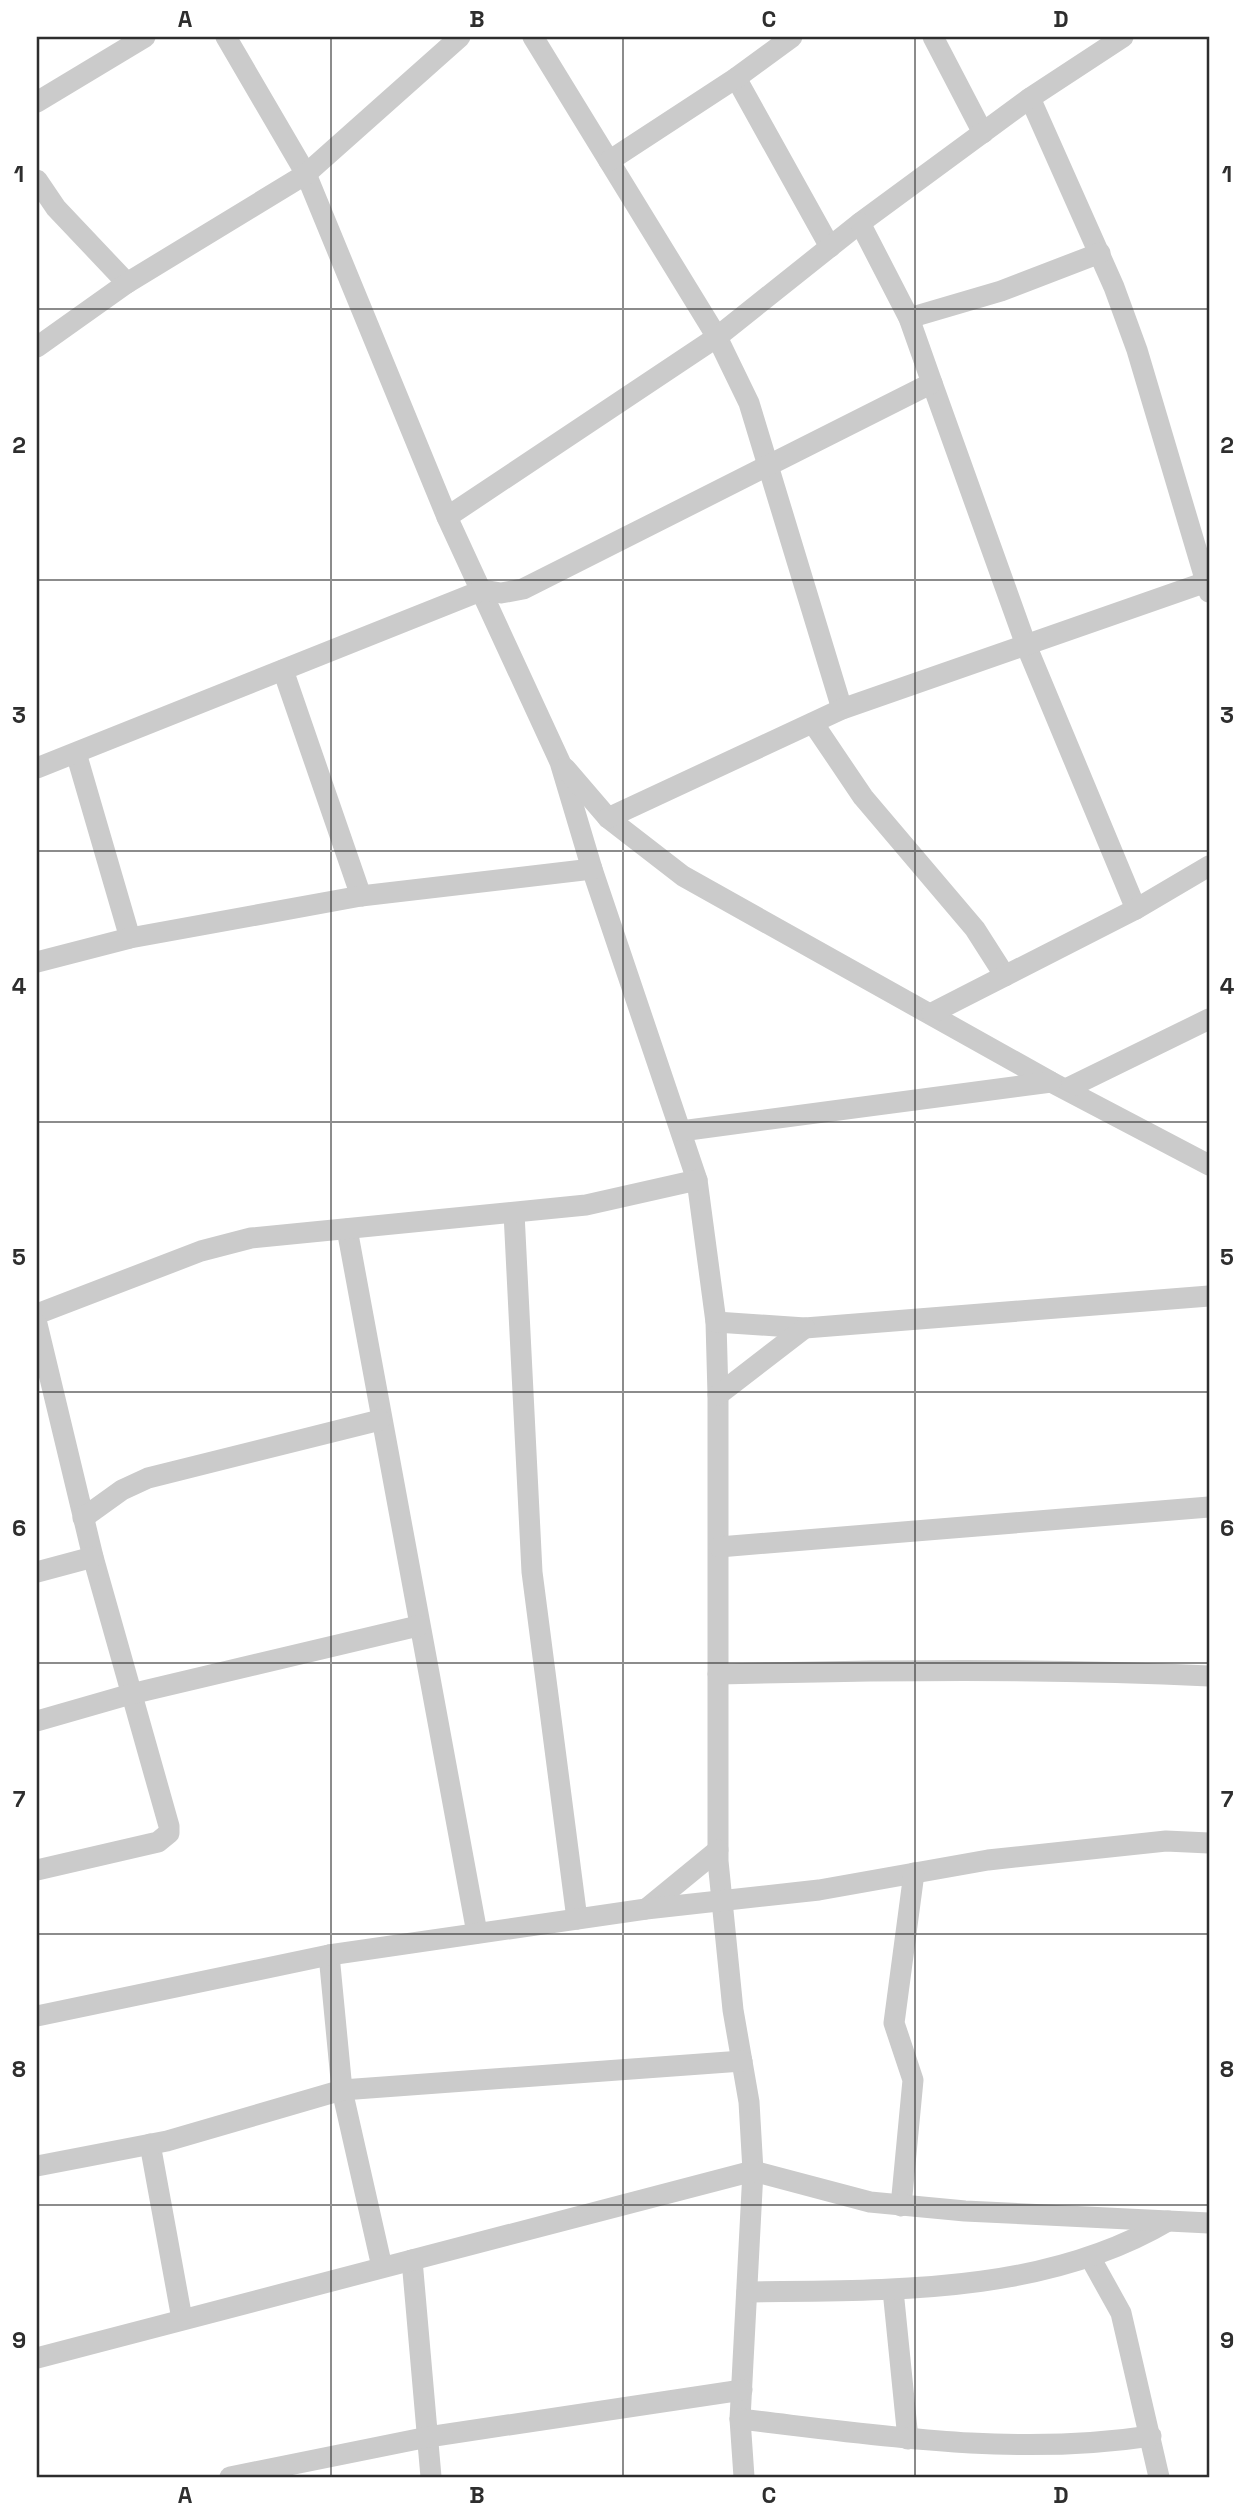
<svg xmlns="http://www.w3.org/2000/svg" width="1246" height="2514" font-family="'Space Grotesk',sans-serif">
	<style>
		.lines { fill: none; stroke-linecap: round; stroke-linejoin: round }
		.street { stroke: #cbcbcb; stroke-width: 21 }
		.grid { fill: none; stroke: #2e2e2e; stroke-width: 2; stroke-opacity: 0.55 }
		.neatline { fill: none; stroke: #2e2e2e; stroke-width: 2.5 }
		.grid-label { font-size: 23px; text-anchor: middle; font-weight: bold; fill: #2e2e2e }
	</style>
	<rect width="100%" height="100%" fill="#fff"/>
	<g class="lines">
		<!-- street -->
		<g class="street">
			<polyline points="226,37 306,174 447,517 560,762 592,869 697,1180 716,1322 718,1395 718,1861 733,2010 749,2102 753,2171 740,2419 744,2477"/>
			<polyline points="533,37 717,337 749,403 842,709"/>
			<polyline points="933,37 983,133"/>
			<polyline points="736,78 830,247"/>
			<polyline points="1030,98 1114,287 1137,350 1209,592"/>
			<polyline points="37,102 145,37"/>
			<polyline points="609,161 736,78 792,37"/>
			<polyline points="37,180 56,208 127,283"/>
			<polyline points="909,318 1001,291 1100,253"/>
			<polyline points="37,347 127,283 306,174 460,37"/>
			<polyline points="932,383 1026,645 1136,909"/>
			<polyline points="447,517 717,337 860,223 1030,98 1123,37"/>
			<polyline points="283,670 361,896"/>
			<polyline points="813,723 863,797 975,929 1005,976"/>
			<polyline points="76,753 130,938"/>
			<polyline points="37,768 483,590 501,593 523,589 932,383 909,318 860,223"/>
			<polyline points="565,768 608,818 683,876 1051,1082 1209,1165"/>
			<polyline points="608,818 842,709 1209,581"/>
			<polyline points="37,962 130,938 361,896 592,869"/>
			<polyline points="932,1013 1136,909 1209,866"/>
			<polyline points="1066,1089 1209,1019"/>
			<polyline points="681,1131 1051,1082"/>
			<polyline points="514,1213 532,1572 577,1919"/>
			<polyline points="347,1229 477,1933"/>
			<polyline points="37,1314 201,1251 251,1238 586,1205 697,1180"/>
			<polyline points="716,1322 805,1328 1209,1296"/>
			<polyline points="37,1324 93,1557 169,1826 169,1833 158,1842 37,1870"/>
			<polyline points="718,1395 805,1328"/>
			<polyline points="83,1518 122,1490 148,1478 380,1420"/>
			<polyline points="719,1547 1209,1507"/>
			<polyline points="37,1572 93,1557"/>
			<path d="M718,1674C882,1670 1045,1668 1209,1676"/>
			<polyline points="37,1721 131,1694 418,1626"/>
			<polyline points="646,1909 718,1850"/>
			<polyline points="329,1955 342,2090 382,2267"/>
			<polyline points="37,2016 329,1955 646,1909 819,1890 988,1860 1166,1841 1209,1843"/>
			<polyline points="150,2144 182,2319"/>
			<polyline points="37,2166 167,2141 342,2090 742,2061"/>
			<polyline points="901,2206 913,2080 894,2023 914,1873"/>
			<polyline points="1091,2259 1121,2313 1159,2477"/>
			<polyline points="412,2260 431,2477"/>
			<polyline points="893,2290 908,2439"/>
			<path d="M747,2292C888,2290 1043,2295 1168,2221"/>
			<polyline points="37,2358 753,2171 870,2202 965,2211 1209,2223"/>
			<path d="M740,2419C877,2435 1014,2457 1151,2436"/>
			<polyline points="230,2477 428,2437 742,2390"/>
		</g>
	</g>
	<!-- grid -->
	<path class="grid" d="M331,37V2477M623,37V2477M915,37V2477M37,309H1209M37,580H1209M37,851H1209M37,1122H1209M37,1392H1209M37,1663H1209M37,1934H1209M37,2205H1209"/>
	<!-- border -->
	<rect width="1246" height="2514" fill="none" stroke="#ffffff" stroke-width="77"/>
	<rect x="38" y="38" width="1170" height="2438" class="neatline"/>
	<g class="grid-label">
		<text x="185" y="27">A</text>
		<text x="477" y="27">B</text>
		<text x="769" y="27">C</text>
		<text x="1061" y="27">D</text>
		<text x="19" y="182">1</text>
		<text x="1227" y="182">1</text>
		<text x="19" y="453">2</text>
		<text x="1227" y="453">2</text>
		<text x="19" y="723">3</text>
		<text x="1227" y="723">3</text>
		<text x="19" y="994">4</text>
		<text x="1227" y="994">4</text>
		<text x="19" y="1265">5</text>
		<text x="1227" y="1265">5</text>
		<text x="19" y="1536">6</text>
		<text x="1227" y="1536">6</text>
		<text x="19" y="1807">7</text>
		<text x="1227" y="1807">7</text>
		<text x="19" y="2077">8</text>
		<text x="1227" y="2077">8</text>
		<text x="19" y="2348">9</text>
		<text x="1227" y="2348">9</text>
		<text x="185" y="2503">A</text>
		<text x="477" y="2503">B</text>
		<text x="769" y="2503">C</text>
		<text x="1061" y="2503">D</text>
	</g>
</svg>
